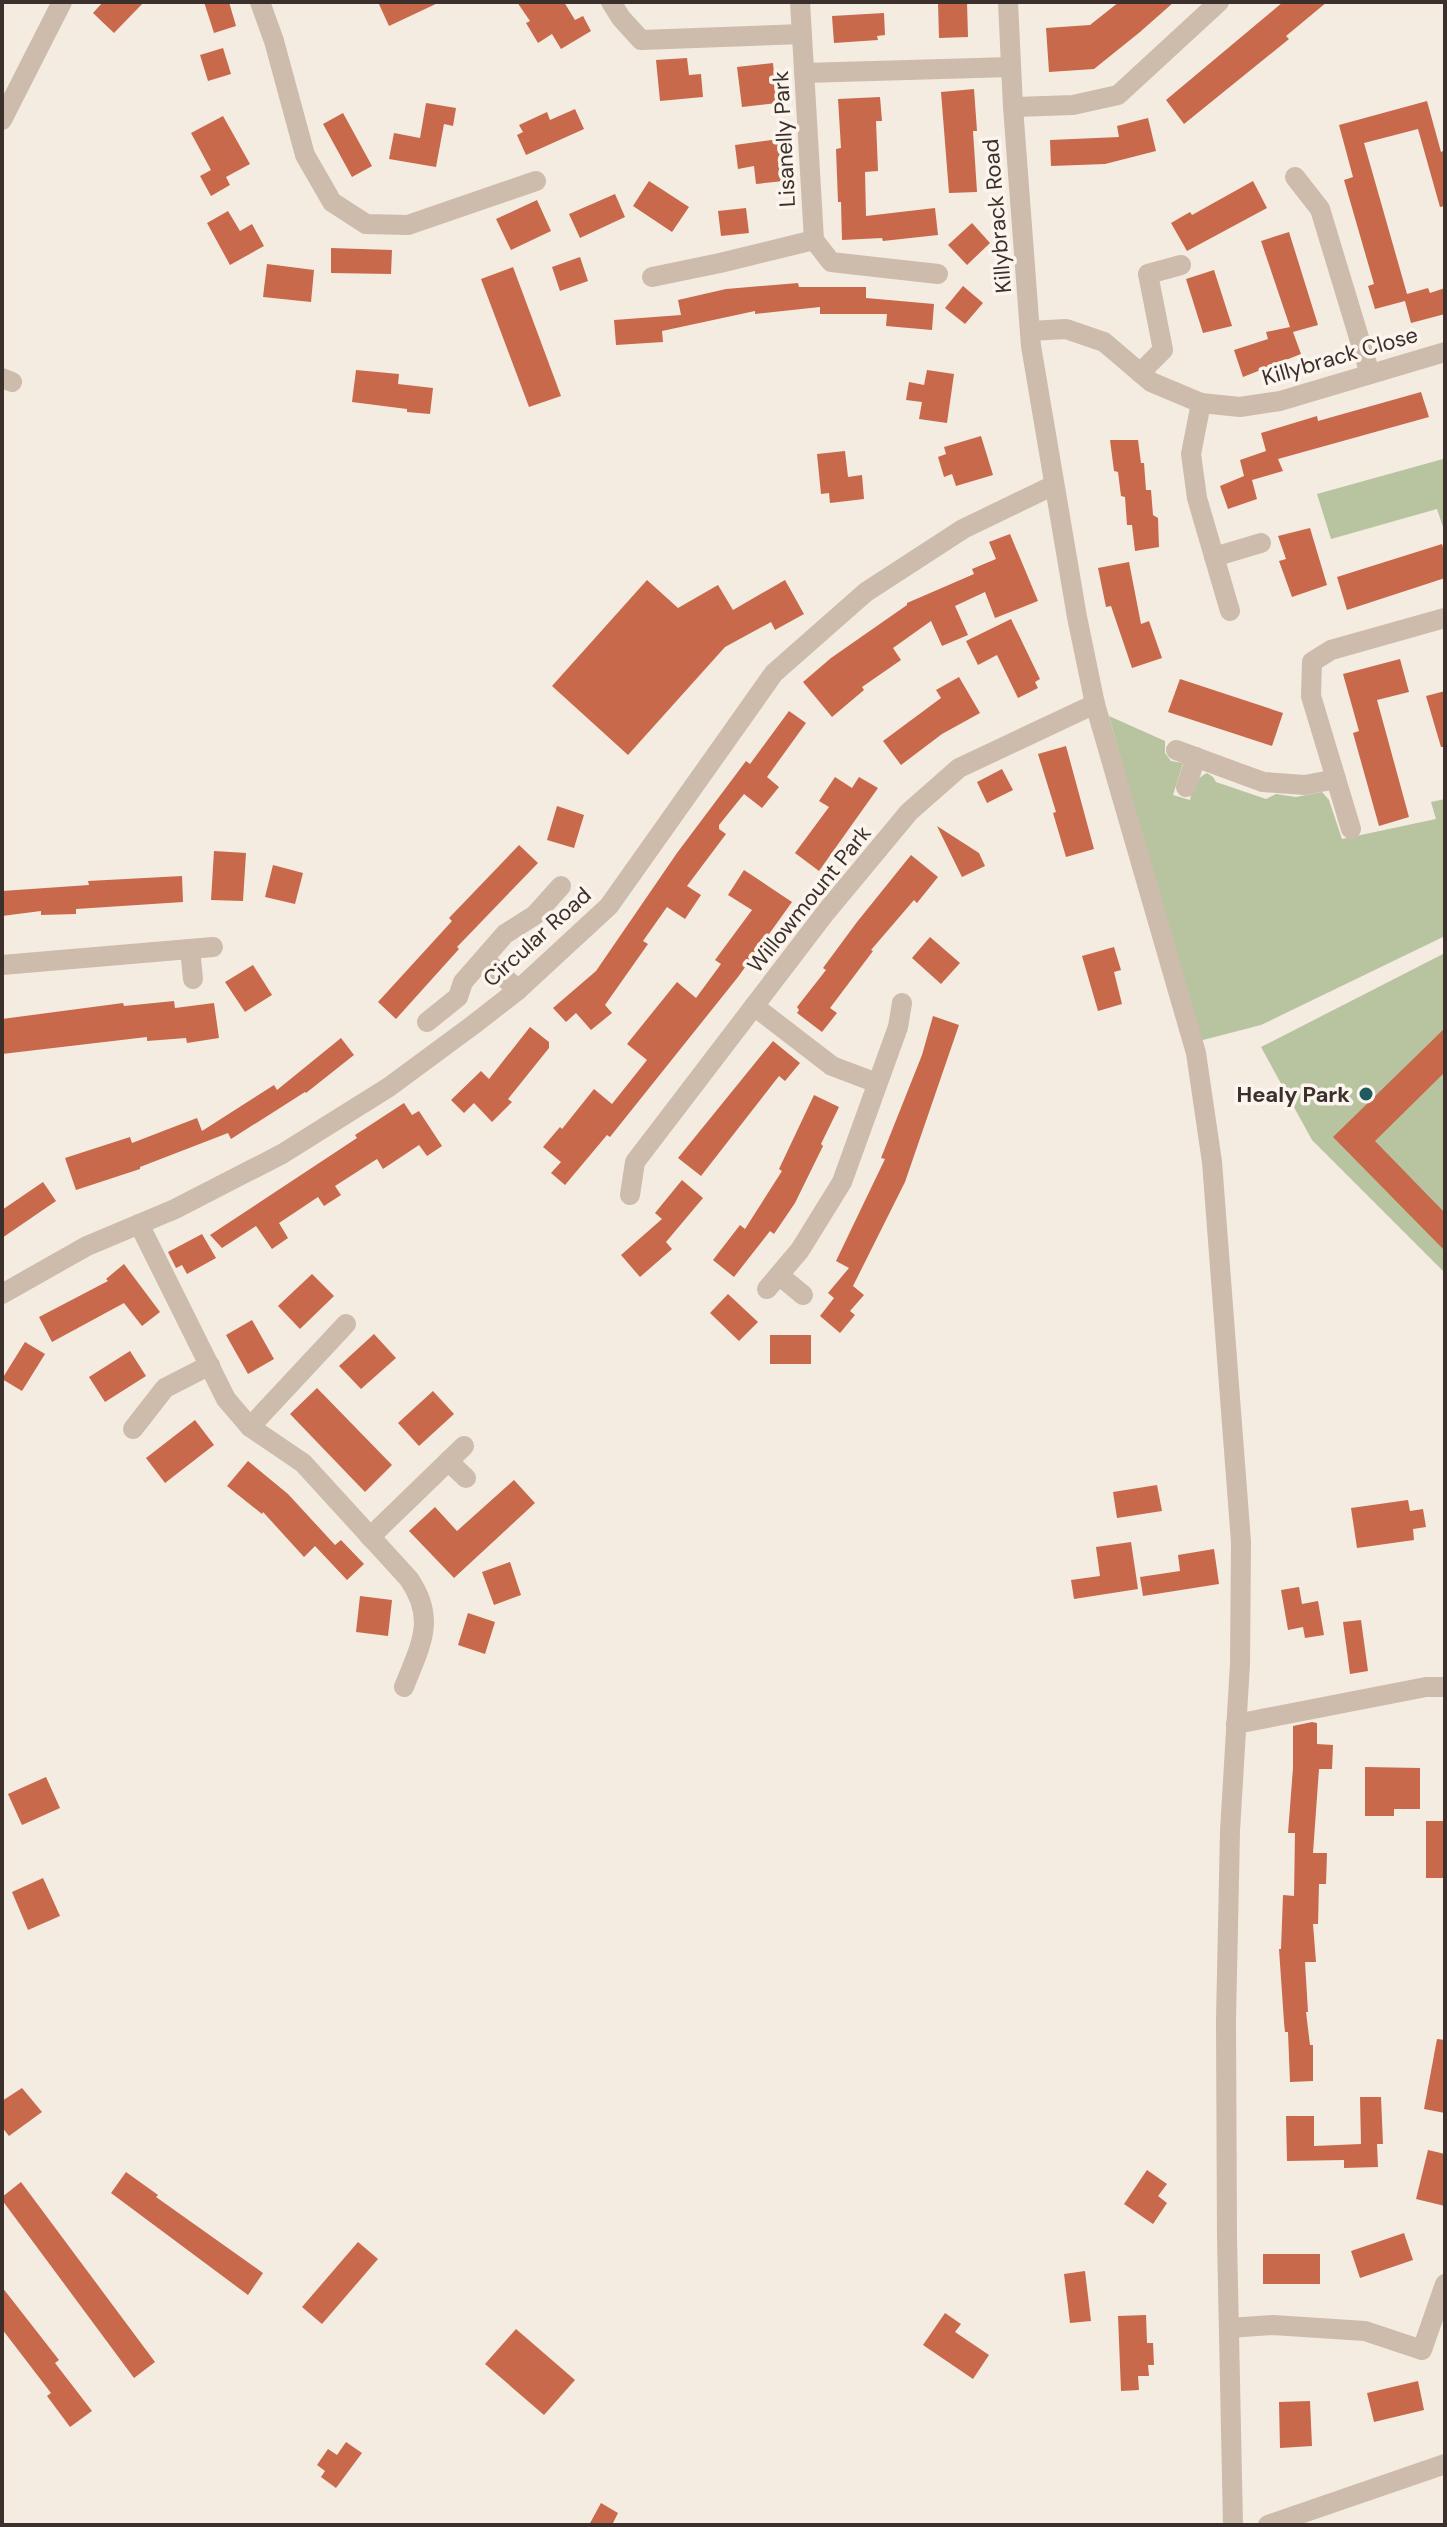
<svg xmlns="http://www.w3.org/2000/svg" width="1447" height="2527" font-family="'DM Sans',sans-serif">
	<style>
		.green { fill: #b8c4a0 }
		.building { fill: #c8694b }
		.lines { fill: none; stroke-linecap: round; stroke-linejoin: round }
		.minor { stroke: #cdbbac; stroke-width: 20 }
		.poi-dot { fill: #1f5a5e; stroke: #fbf5ee; stroke-width: 3 }
		.labels { text-anchor: middle; dominant-baseline: central; stroke-width: 7; stroke-linejoin: round; paint-order: stroke }
		.street-label { font-size: 22px; fill: #3b302b; stroke: #fbf5ee }
		.poi-label { font-size: 22px; font-weight: bold; fill: #3b302b; stroke: #fbf5ee; text-anchor: end }
	</style>
	<rect width="100%" height="100%" fill="#f4ebe1"/>
	<!-- green -->
	<g class="green">
		<polygon points="1443,459 1445,533 1437,509 1331,539 1317,494"/>
		<path d="M1109,716L1165,741V753L1171,761L1183,763L1173,795L1190,800C1193,787 1195,779 1207,773L1213,777L1216,782L1266,799L1276,794L1296,797L1322,792L1329,800L1342,839L1436,819L1431,802L1445,799V936L1261,1025L1199,1041Z"/>
		<polygon points="1445,953 1445,1273 1312,1140 1261,1047"/>
	</g>
	<!-- building -->
	<g class="building">
		<polygon points="103,2 144,2 114,33 93,13"/>
		<polygon points="204,2 229,2 236,26 214,33"/>
		<polygon points="378,2 440,2 389,26"/>
		<polygon points="517,2 564,2 575,20 583,16 591,31 561,49 552,34 538,43 526,23 530,21"/>
		<polygon points="938,2 967,2 968,37 939,38"/>
		<polygon points="1119,2 1174,2 1140,32 1094,69 1049,72 1046,28 1090,25"/>
		<polygon points="1283,2 1327,2 1286,36 1289,39 1184,124 1166,100"/>
		<polygon points="884,13 885,35 877,36 878,40 834,43 832,16"/>
		<polygon points="223,48 231,74 208,81 200,55"/>
		<polygon points="687,58 689,75 701,74 703,97 660,101 656,60"/>
		<polygon points="773,63 777,103 742,107 737,67"/>
		<polygon points="974,89 977,131 973,131 977,192 949,193 941,92"/>
		<polygon points="880,97 882,121 876,121 878,171 865,172 866,216 935,208 938,235 883,241 882,238 842,240 841,202 838,202 836,149 841,148 838,99"/>
		<polygon points="1427,101 1441,152 1445,150 1445,206 1440,207 1418,129 1364,143 1407,294 1428,288 1430,293 1445,288 1445,314 1411,323 1405,301 1375,309 1368,286 1374,284 1344,180 1353,177 1339,125"/>
		<polygon points="426,103 456,108 453,126 444,124 436,167 389,159 394,133 420,138"/>
		<polygon points="575,109 584,129 526,155 517,135 523,132 519,125 547,112 550,120"/>
		<polygon points="343,113 372,166 352,177 323,124"/>
		<polygon points="223,116 250,164 226,177 230,185 211,196 200,176 211,170 191,133"/>
		<polygon points="1148,118 1156,151 1105,164 1051,166 1050,140 1119,137 1117,126"/>
		<polygon points="779,139 784,181 756,184 754,166 738,169 735,145"/>
		<polygon points="649,181 689,207 672,232 633,206"/>
		<polygon points="1253,181 1267,208 1187,251 1171,223 1190,212 1192,215"/>
		<polygon points="615,194 625,217 580,238 569,214"/>
		<polygon points="537,200 551,231 511,250 496,219"/>
		<polygon points="746,208 749,233 721,236 718,211"/>
		<polygon points="228,211 240,231 252,224 264,246 230,265 207,223"/>
		<polygon points="972,223 990,243 967,265 948,245"/>
		<polygon points="1289,232 1318,325 1293,332 1301,354 1243,377 1234,350 1268,339 1266,332 1290,327 1261,241"/>
		<polygon points="331,248 392,250 391,274 331,273"/>
		<polygon points="580,257 588,281 560,291 552,267"/>
		<polygon points="267,264 314,270 311,302 263,297"/>
		<polygon points="513,267 561,396 529,407 481,279"/>
		<polygon points="1214,270 1232,326 1203,333 1186,279"/>
		<polygon points="798,283 799,287 866,287 866,298 934,304 932,330 886,326 887,314 820,314 820,307 755,314 755,311 662,331 663,342 616,345 614,320 681,315 678,300 726,289"/>
		<polygon points="963,286 983,303 965,324 945,308"/>
		<polygon points="356,370 399,374 398,384 433,388 430,414 407,412 407,409 352,402"/>
		<polygon points="927,370 954,374 947,423 919,419 922,402 906,400 909,382 924,385"/>
		<polygon points="1421,392 1429,417 1278,459 1283,471 1252,480 1257,499 1228,509 1220,486 1244,476 1240,460 1266,451 1261,433 1317,416 1318,421"/>
		<polygon points="981,436 993,475 956,486 952,474 944,477 938,457 946,454 944,447"/>
		<polygon points="1110,440 1138,440 1141,463 1144,463 1146,490 1151,490 1153,515 1158,518 1159,547 1135,551 1132,525 1127,525 1125,497 1121,496 1118,472 1114,471"/>
		<polygon points="845,451 848,477 862,475 864,499 830,503 829,493 821,494 817,454"/>
		<polygon points="1310,528 1327,585 1292,597 1279,561 1286,559 1278,536"/>
		<polygon points="1010,534 1038,601 995,618 985,592 955,606 968,635 942,646 931,621 893,648 901,660 862,687 864,690 832,717 803,682 831,658 907,605 907,603 974,574 972,569 996,559 989,542"/>
		<polygon points="1442,544 1445,554 1445,578 1347,610 1337,577"/>
		<polygon points="1129,562 1141,624 1149,621 1162,658 1132,668 1111,606 1106,607 1098,568"/>
		<polygon points="647,580 678,608 718,585 733,610 785,580 804,614 775,630 771,622 725,647 628,755 552,686"/>
		<polygon points="1011,619 1040,679 1035,682 1038,688 1018,698 997,655 978,665 966,641"/>
		<polygon points="1400,659 1409,692 1377,700 1409,817 1379,826 1353,733 1359,731 1343,674"/>
		<polygon points="959,677 980,713 942,734 901,765 883,741 941,698 936,690"/>
		<polygon points="1180,679 1283,713 1272,746 1168,712"/>
		<polygon points="1445,691 1445,747 1441,747 1426,696"/>
		<polygon points="789,711 806,723 767,777 779,787 762,808 744,794 719,825 719,829 726,834 687,886 701,895 685,919 667,907 643,941 648,944 605,1005 612,1013 591,1030 576,1013 566,1022 553,1008 596,971 677,853 746,761 750,764"/>
		<polygon points="1066,746 1094,849 1066,857 1053,813 1056,812 1038,754"/>
		<polygon points="1002,769 1013,790 987,803 977,782"/>
		<polygon points="835,777 852,788 859,777 878,788 819,871 795,853 829,807 819,801"/>
		<polygon points="557,806 584,815 574,848 547,840"/>
		<polygon points="937,826 979,853 985,866 962,877"/>
		<polygon points="519,845 538,863 457,947 459,949 396,1019 378,1002 452,921 449,918"/>
		<polygon points="214,851 246,853 243,901 211,900"/>
		<polygon points="911,855 938,877 917,903 914,900 871,950 873,951 830,1008 837,1013 822,1032 797,1013 799,1010 797,1007 826,970 823,968 857,922"/>
		<polygon points="273,865 303,873 295,904 265,897"/>
		<polygon points="744,870 792,902 738,977 610,1137 607,1135 565,1185 551,1173 561,1162 543,1147 560,1127 562,1129 594,1089 612,1104 647,1060 627,1044 677,982 696,998 721,964 715,960 752,910 728,895"/>
		<polygon points="182,876 183,902 76,909 76,914 41,915 41,911 2,916 2,891 89,885 88,881"/>
		<polygon points="930,937 960,963 941,984 912,958"/>
		<polygon points="1114,947 1121,970 1114,972 1122,1004 1098,1011 1082,956"/>
		<polygon points="253,965 272,995 245,1012 225,982"/>
		<polygon points="174,1001 175,1008 214,1003 219,1038 187,1043 186,1038 147,1041 147,1037 2,1054 2,1019 123,1003 124,1006"/>
		<polygon points="933,1016 959,1025 905,1182 853,1286 864,1295 850,1311 855,1315 840,1333 820,1316 834,1298 828,1293 849,1268 836,1261 885,1159 881,1158 922,1055"/>
		<polygon points="530,1027 549,1042 549,1048 508,1099 512,1102 492,1122 474,1103 464,1113 451,1100 481,1071 489,1079"/>
		<polygon points="1445,1028 1445,1072 1375,1141 1445,1213 1445,1251 1333,1137"/>
		<polygon points="341,1038 354,1055 306,1093 305,1092 231,1139 228,1133 140,1167 140,1169 76,1190 65,1158 130,1137 132,1143 197,1118 202,1131 274,1085 277,1090"/>
		<polygon points="773,1041 800,1063 785,1081 779,1076 701,1176 678,1158"/>
		<polygon points="814,1095 839,1107 821,1144 823,1146 795,1203 774,1234 770,1231 734,1277 713,1260 740,1225 745,1229 782,1171 779,1169"/>
		<polygon points="404,1103 412,1115 419,1111 442,1146 427,1156 419,1145 383,1169 377,1159 335,1186 341,1195 324,1206 318,1197 279,1223 288,1238 272,1249 256,1226 222,1248 210,1235 357,1138 355,1135"/>
		<polygon points="682,1180 703,1198 666,1242 672,1249 640,1277 621,1255 662,1219 655,1213"/>
		<polygon points="43,1182 56,1201 2,1238 2,1210"/>
		<polygon points="202,1234 216,1258 187,1274 182,1265 176,1268 168,1252"/>
		<polygon points="124,1264 160,1312 142,1326 124,1303 52,1342 39,1317 108,1281 106,1279"/>
		<polygon points="312,1274 334,1296 300,1329 278,1306"/>
		<polygon points="728,1294 758,1322 739,1341 710,1313"/>
		<polygon points="252,1320 274,1359 248,1374 226,1335"/>
		<polygon points="374,1334 396,1358 361,1389 339,1366"/>
		<rect x="770" y="1335" width="41" height="29"/>
		<polygon points="25,1342 45,1354 22,1391 2,1379"/>
		<polygon points="130,1351 146,1376 105,1402 89,1377"/>
		<polygon points="317,1388 392,1465 365,1492 290,1414"/>
		<polygon points="433,1391 454,1414 419,1446 398,1423"/>
		<polygon points="195,1420 214,1445 165,1483 146,1458"/>
		<polygon points="248,1461 288,1494 335,1545 341,1540 364,1564 347,1580 315,1546 304,1557 263,1512 262,1514 227,1486"/>
		<polygon points="514,1480 535,1503 454,1578 409,1531 435,1507 457,1531"/>
		<polygon points="1157,1485 1162,1511 1117,1518 1113,1492"/>
		<polygon points="1408,1500 1410,1511 1423,1509 1426,1527 1413,1529 1414,1540 1357,1548 1351,1508"/>
		<polygon points="1131,1542 1138,1589 1074,1599 1071,1580 1100,1576 1096,1547"/>
		<polygon points="1214,1549 1219,1584 1143,1596 1140,1577 1180,1571 1178,1555"/>
		<polygon points="510,1562 521,1595 494,1605 482,1572"/>
		<polygon points="1299,1587 1302,1604 1318,1601 1324,1635 1305,1638 1303,1627 1288,1630 1281,1590"/>
		<polygon points="360,1596 392,1600 388,1636 356,1632"/>
		<polygon points="468,1613 495,1622 485,1654 458,1645"/>
		<polygon points="1361,1620 1368,1671 1350,1674 1343,1622"/>
		<polygon points="1312,1722 1317,1723 1317,1744 1333,1745 1332,1769 1319,1769 1313,1853 1327,1853 1326,1884 1319,1884 1318,1924 1313,1924 1316,1962 1305,1962 1308,2012 1306,2012 1310,2045 1313,2045 1313,2081 1290,2082 1288,2032 1285,2032 1284,2022 1279,1949 1281,1949 1283,1895 1294,1896 1295,1833 1288,1833 1293,1768 1293,1726"/>
		<polygon points="1365,1767 1420,1768 1420,1809 1394,1809 1394,1816 1365,1816"/>
		<polygon points="46,1777 60,1808 22,1825 8,1794"/>
		<rect x="1426" y="1821" width="19" height="57"/>
		<polygon points="43,1878 60,1916 28,1930 12,1892"/>
		<polygon points="1437,2039 1445,2040 1445,2113 1424,2109"/>
		<polygon points="22,2088 42,2112 9,2136 2,2127 2,2101"/>
		<polygon points="1360,2097 1381,2097 1383,2144 1377,2144 1378,2167 1344,2168 1344,2160 1287,2161 1286,2116 1314,2116 1314,2146 1361,2144"/>
		<polygon points="1428,2150 1445,2154 1445,2206 1416,2199"/>
		<polygon points="1147,2170 1167,2184 1158,2196 1167,2203 1153,2224 1124,2204"/>
		<polygon points="126,2172 158,2195 156,2197 263,2273 248,2295 111,2193"/>
		<polygon points="21,2182 155,2362 134,2378 2,2200 2,2197"/>
		<polygon points="1404,2233 1413,2260 1360,2278 1351,2251"/>
		<polygon points="358,2242 378,2259 322,2324 302,2307"/>
		<rect x="1263" y="2254" width="57" height="30"/>
		<polygon points="1085,2271 1091,2321 1070,2323 1064,2274"/>
		<polygon points="2,2287 59,2360 55,2363 92,2411 70,2427 47,2396 51,2393 2,2329"/>
		<polygon points="945,2313 961,2324 955,2332 989,2355 973,2379 923,2345"/>
		<polygon points="1146,2315 1147,2343 1153,2343 1154,2365 1148,2365 1149,2376 1138,2376 1139,2390 1121,2391 1118,2316"/>
		<polygon points="516,2329 575,2380 544,2415 485,2364"/>
		<polygon points="1418,2381 1424,2410 1374,2422 1367,2393"/>
		<polygon points="1310,2401 1312,2446 1280,2448 1279,2402"/>
		<polygon points="346,2442 362,2453 336,2488 321,2477 325,2471 317,2465 328,2449 337,2455"/>
		<polygon points="601,2503 618,2513 612,2525 589,2525"/>
	</g>
	<g class="lines">
		<!-- minor -->
		<g class="minor">
			<polyline points="260,2 274,41 305,155 332,202 366,224 408,225 536,181"/>
			<polyline points="611,2 621,18 641,40 802,34"/>
			<polyline points="800,2 814,240"/>
			<polyline points="1008,2 1013,107 1031,346 1077,617 1095,704 1196,1053 1212,1162 1241,1542 1240,1664 1230,1831 1226,2020 1227,2238 1233,2525"/>
			<polyline points="804,73 1011,67"/>
			<polyline points="1013,107 1073,105 1118,95 1219,2"/>
			<polyline points="2,120 62,2"/>
			<polyline points="1295,177 1320,209 1370,374"/>
			<polyline points="814,240 831,262 938,274"/>
			<polyline points="652,277 720,263 814,240"/>
			<polyline points="1030,331 1066,329 1104,342 1151,382 1201,403 1240,407 1280,401 1445,352"/>
			<polyline points="1140,373 1163,350 1148,274 1181,265"/>
			<polyline points="2,378 12,382"/>
			<polyline points="1201,403 1191,454 1197,498 1230,611"/>
			<polyline points="1214,557 1261,543"/>
			<polyline points="1176,750 1263,782 1305,785 1336,779"/>
			<polyline points="1186,787 1196,757"/>
			<polyline points="1351,829 1311,696 1312,662 1331,650 1445,618"/>
			<polyline points="190,949 193,979"/>
			<polyline points="484,959 518,990"/>
			<polyline points="2,965 213,947"/>
			<polyline points="754,1006 832,1066 877,1083"/>
			<polyline points="427,1022 458,997 463,982 505,934 535,915 561,886"/>
			<polyline points="630,1195 635,1162 826,912 909,812 959,768 1095,704"/>
			<path d="M139,1224L226,1399L250,1427L303,1463L409,1579C437,1620 420,1646 404,1687"/>
			<polyline points="779,1275 803,1295"/>
			<polyline points="767,1289 800,1250 842,1182 898,1027 902,1003"/>
			<polyline points="2,1294 87,1246 175,1209 282,1154 389,1087 473,1025 518,990 609,906 774,673 866,592 963,529 1054,485"/>
			<polyline points="250,1427 346,1324"/>
			<polyline points="133,1429 165,1388 210,1365"/>
			<polyline points="448,1461 466,1478"/>
			<polyline points="370,1537 464,1446"/>
			<polyline points="1236,1724 1426,1687 1445,1687"/>
			<polyline points="1229,2328 1273,2325 1365,2331 1422,2350 1445,2284"/>
			<polyline points="1268,2525 1445,2464"/>
		</g>
	</g>
	<!-- markers -->
	<circle class="poi-dot" cx="1366" cy="1094" r="8"/>
	<g class="labels">
		<!-- street labels -->
		<g class="street-label">
			<text transform="translate(784 139) rotate(-93)">Lisanelly Park</text>
			<text transform="translate(997 216) rotate(-95)">Killybrack Road</text>
			<text transform="translate(1340 356) rotate(-16)">Killybrack Close</text>
			<text transform="translate(809 899) rotate(-51)">Willowmount Park</text>
			<text transform="translate(537 937) rotate(-42)">Circular Road</text>
		</g>
		<!-- poi labels -->
		<g class="poi-label">
			<text x="1350" y="1094">Healy Park</text>
		</g>
	</g>
	<!-- border -->
	<rect width="1447" height="2527" fill="none" stroke="#3b302b" stroke-width="8"/>
</svg>
